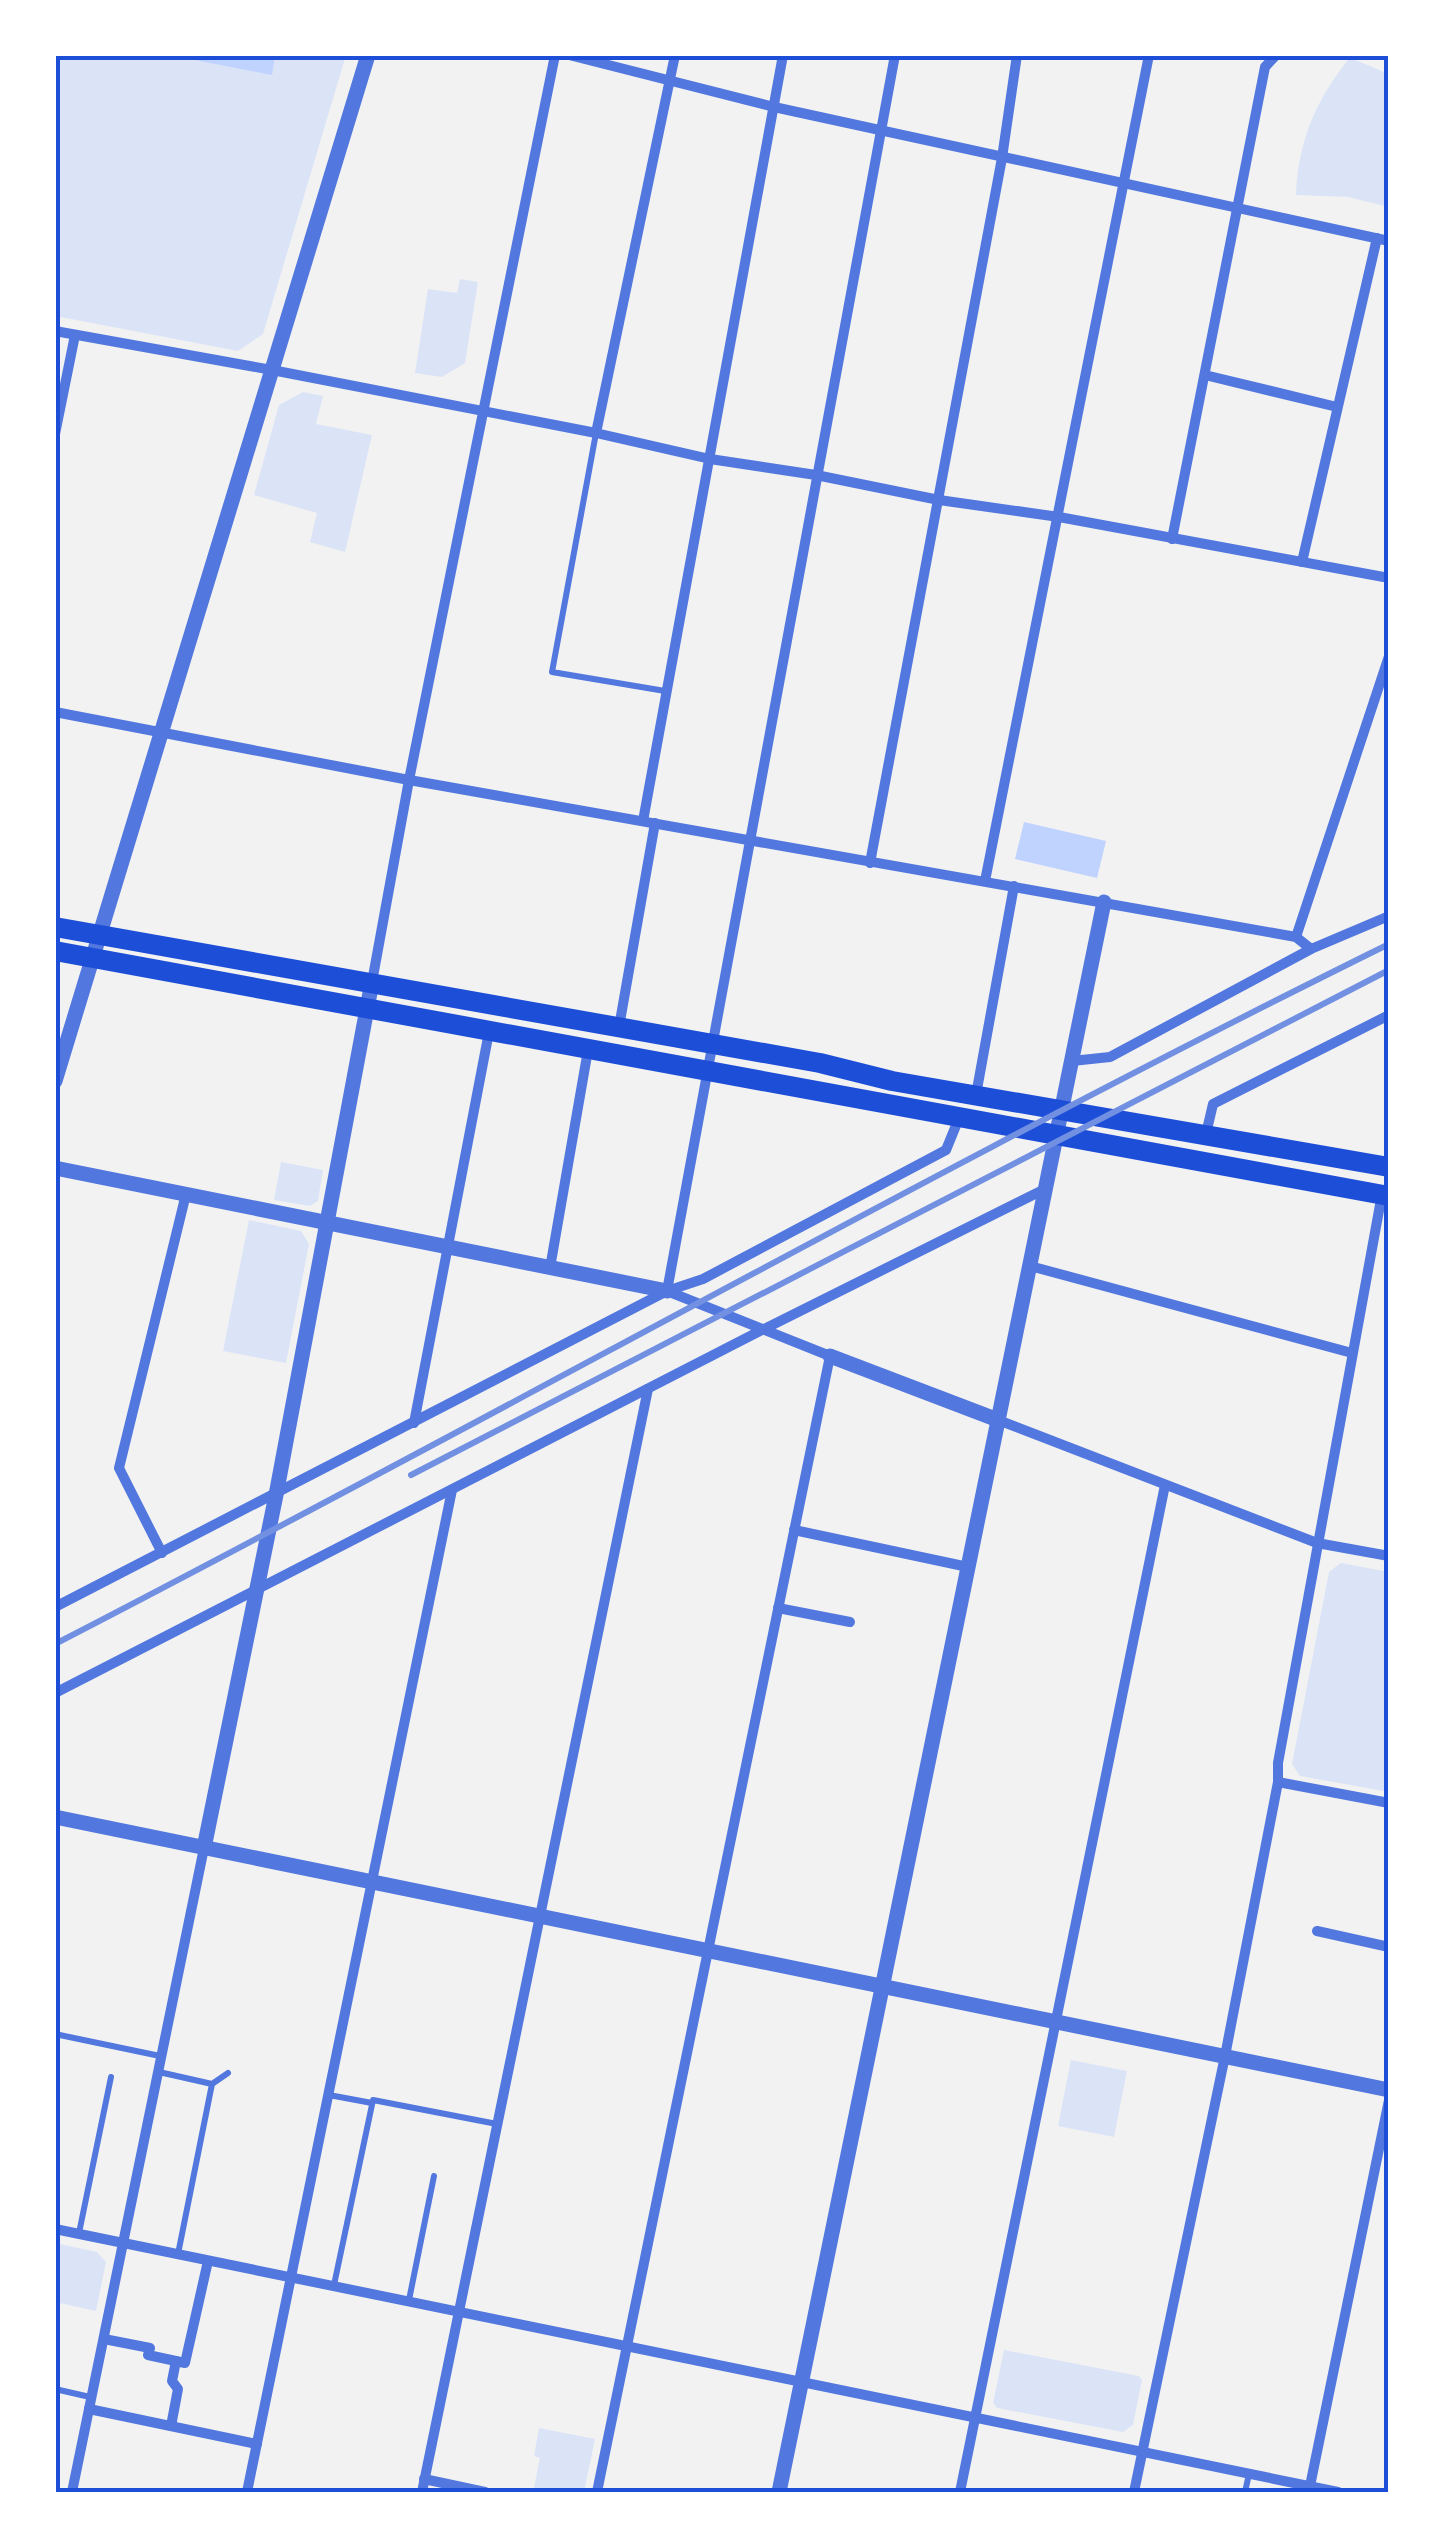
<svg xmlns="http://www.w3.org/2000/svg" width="1444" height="2547" font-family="'DejaVu Sans',sans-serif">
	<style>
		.green { fill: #dbe4f7 }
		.water { fill: #bfd3fe }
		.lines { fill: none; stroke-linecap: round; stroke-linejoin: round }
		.service { stroke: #5277de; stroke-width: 6 }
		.minor { stroke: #5277de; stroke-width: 10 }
		.tertiary { stroke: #5277de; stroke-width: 15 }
		.primary { stroke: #1d4ed8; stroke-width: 20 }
		.rail { stroke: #7290e2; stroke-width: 6 }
		.neatline { fill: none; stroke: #1d4ed8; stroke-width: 4 }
	</style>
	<rect width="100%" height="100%" fill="#f2f2f2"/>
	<!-- green -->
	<g class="green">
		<polygon points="55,55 346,55 263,334 238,351 55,316"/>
		<path d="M1353,59L1389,74V207L1348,197L1296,195C1298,143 1315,101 1348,60Z"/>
		<polygon points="460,279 478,282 465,363 442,377 415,373 428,289 457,293"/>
		<polygon points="303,392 323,396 316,424 372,435 345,552 310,542 317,513 254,495 279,405"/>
		<polygon points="281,1162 323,1170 318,1201 310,1206 274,1200"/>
		<polygon points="249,1220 301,1231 309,1244 286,1363 223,1351"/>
		<polygon points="1341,1563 1389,1572 1389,1792 1300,1776 1292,1764 1329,1572"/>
		<polygon points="1071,2060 1127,2071 1114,2137 1058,2126"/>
		<polygon points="55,2243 97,2252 106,2262 96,2311 55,2302"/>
		<polygon points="1004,2350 1139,2376 1142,2380 1133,2425 1123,2432 997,2408 993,2403"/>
		<polygon points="539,2428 595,2439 584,2492 533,2492 540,2458 534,2456"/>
	</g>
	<!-- water -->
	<g class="water">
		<polygon points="191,55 275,55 272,75 190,59"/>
		<polygon points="1024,822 1106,841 1097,878 1015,859"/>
	</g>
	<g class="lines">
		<!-- service -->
		<g class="service">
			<polyline points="596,433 552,672 665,691"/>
			<polyline points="55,2034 160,2056"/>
			<polyline points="159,2072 212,2084 228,2073"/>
			<polyline points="329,2095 372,2103"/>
			<polyline points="79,2233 111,2077"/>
			<polyline points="178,2254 212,2084"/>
			<polyline points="334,2285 373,2100 497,2124"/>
			<polyline points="409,2300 434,2176"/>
			<polyline points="55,2389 90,2397"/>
			<polyline points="1245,2492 1249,2474"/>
		</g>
		<!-- minor -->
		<g class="minor">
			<polyline points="569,55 774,107 1389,241"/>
			<polyline points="55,331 272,370 596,433 710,459 816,475 939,500 1059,517 1389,578"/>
			<polyline points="1205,375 1337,407"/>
			<polyline points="596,433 675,55"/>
			<polyline points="55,434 75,335"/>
			<polyline points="1172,539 1265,67 1276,55"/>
			<polyline points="1302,562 1377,238"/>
			<polyline points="55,712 409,780 1296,937 1311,949"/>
			<polyline points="643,821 783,55"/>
			<polyline points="870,863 1002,158 1017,55"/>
			<polyline points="985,881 1149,55"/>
			<polyline points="1296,937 1389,656"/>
			<polyline points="372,982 409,780 555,55"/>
			<polyline points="619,1027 655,823"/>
			<polyline points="1072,1061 1110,1057 1311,949 1389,916"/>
			<polyline points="976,1095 1014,886"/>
			<polyline points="1206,1134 1213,1104 1389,1015"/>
			<polyline points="1030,1266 1352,1353"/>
			<polyline points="550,1268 588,1050"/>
			<polyline points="998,1420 1317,1543 1389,1556"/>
			<polyline points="414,1423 489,1032"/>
			<polyline points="794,1530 968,1567"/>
			<polyline points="162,1553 119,1468 186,1194"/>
			<polyline points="55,1607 667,1291 703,1279 946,1150 959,1118"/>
			<polyline points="778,1608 850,1622"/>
			<polyline points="55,1693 762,1330 1045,1189"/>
			<polyline points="1278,1782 1389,1803"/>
			<polyline points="1317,1931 1389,1947"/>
			<polyline points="55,2229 1338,2492"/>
			<polyline points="104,2339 150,2348 148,2355 185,2363 208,2261"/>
			<polyline points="89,2409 257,2444"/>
			<polyline points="171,2426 178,2389 172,2381 176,2361"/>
			<polyline points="424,2479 485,2492"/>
			<polyline points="1309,2491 1389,2100"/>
			<polyline points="72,2492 204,1848"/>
			<polyline points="247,2492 452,1490"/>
			<polyline points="422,2492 648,1389"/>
			<polyline points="597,2492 830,1356 667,1291 895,55"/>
			<polyline points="960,2492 1165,1485"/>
			<polyline points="1134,2492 1225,2056 1278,1782 1278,1763 1382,1194"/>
		</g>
		<!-- tertiary -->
		<g class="tertiary">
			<polyline points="55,1081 368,55"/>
			<polyline points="55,1168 667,1291"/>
			<polyline points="830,1356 998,1420"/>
			<polyline points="55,1817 1389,2090"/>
			<polyline points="204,1848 276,1495 372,982"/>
			<polyline points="779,2492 1104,902"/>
		</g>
		<!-- primary -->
		<g class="primary">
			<polyline points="55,927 820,1063 892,1081 1389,1167"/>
			<polyline points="55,951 1389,1196"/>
		</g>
		<!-- rail -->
		<g class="rail">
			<polyline points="411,1475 1389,970"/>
			<path d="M55,1644C501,1414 939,1166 1389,944"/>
		</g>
	</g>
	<!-- border -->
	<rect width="1444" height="2547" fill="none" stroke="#ffffff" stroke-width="115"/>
	<rect x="58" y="58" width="1328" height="2432" class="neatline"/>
</svg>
